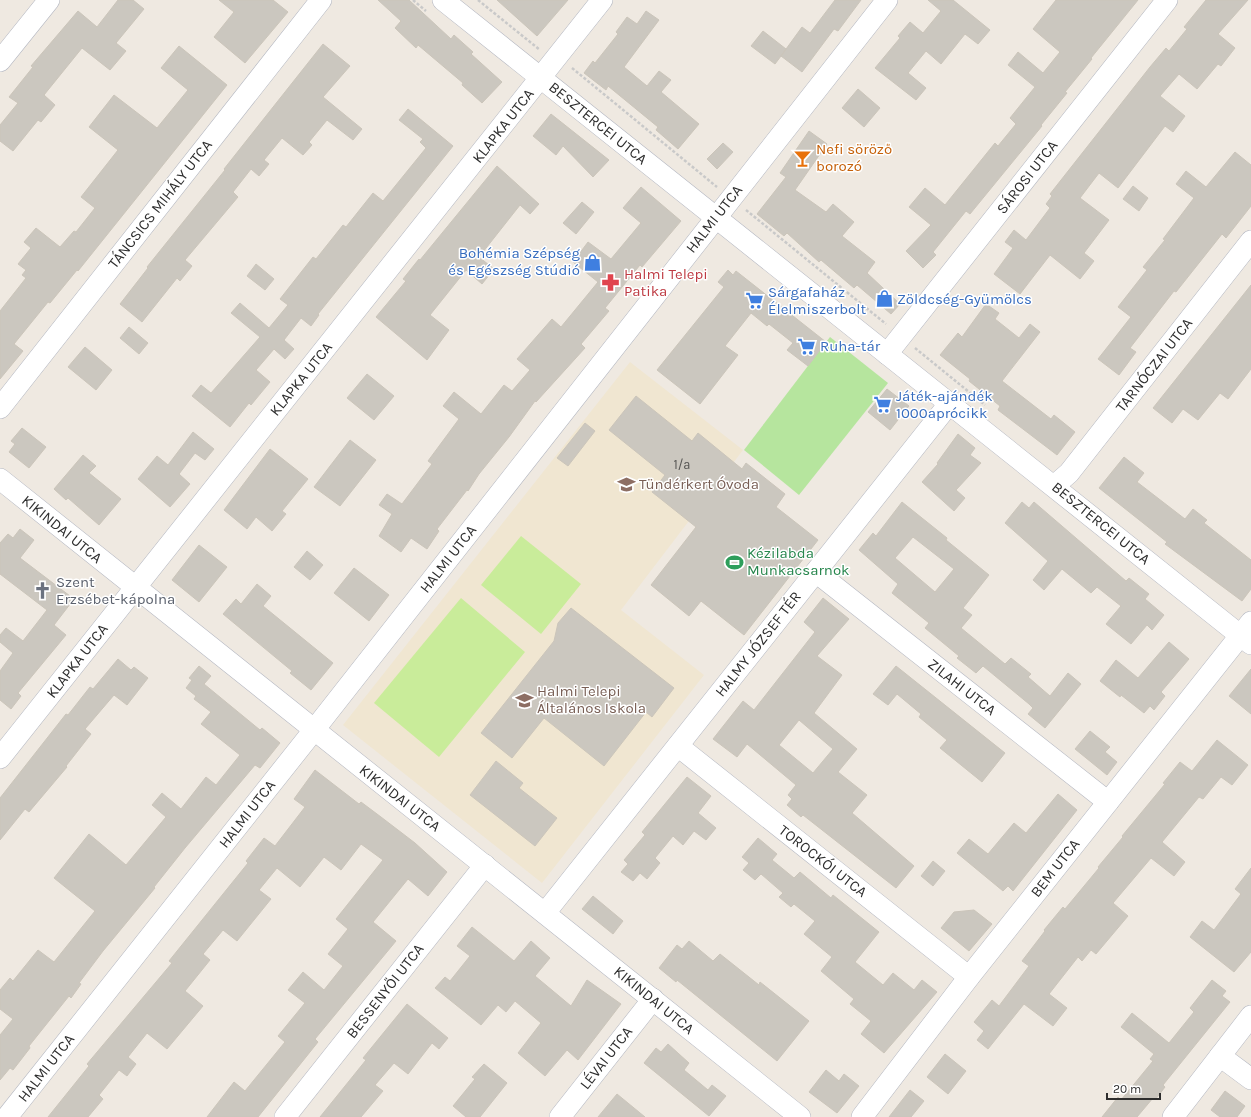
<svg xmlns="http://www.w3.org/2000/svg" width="1251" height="1117" font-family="Karla,sans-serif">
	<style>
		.education { fill: #f0e6d1 }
		.green { fill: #b6e59e }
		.pitch { fill: #c9ec9a }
		.building { fill: #cbc7bf; stroke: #cbc5ba; fill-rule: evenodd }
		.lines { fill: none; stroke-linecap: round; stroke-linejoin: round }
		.minor-casing { stroke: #b4b7c1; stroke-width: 22 }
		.path { stroke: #c9c9c9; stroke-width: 2.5; stroke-dasharray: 3 2; stroke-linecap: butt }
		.minor { stroke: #fff; stroke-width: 21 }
		.labels { text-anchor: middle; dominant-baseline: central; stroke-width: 3; stroke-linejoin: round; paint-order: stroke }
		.number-label { font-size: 13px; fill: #555452 }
		.street-label { font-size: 15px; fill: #2e2e2e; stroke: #fff }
		.food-label { font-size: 15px; fill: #c56008; stroke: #fff; text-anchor: start }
		.shop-label { font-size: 15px; fill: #366cbe; stroke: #fff; text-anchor: start }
		.health-label { font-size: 15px; fill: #be3a42; stroke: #fff; text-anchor: start }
		.education-label { font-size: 15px; fill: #785e54; stroke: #fff; text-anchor: start }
		.leisure-label { font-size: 15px; fill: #27864d; stroke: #fff; text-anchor: start }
		.worship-label { font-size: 15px; fill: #5b616d; stroke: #fff; text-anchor: start }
	</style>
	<rect width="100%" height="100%" fill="#efe9e1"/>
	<!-- education -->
	<polygon class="education" points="630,362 743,450 621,610 704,675 542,883 343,725"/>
	<!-- green -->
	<polygon class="green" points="830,337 888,383 799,495 744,450"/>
	<!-- pitch -->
	<g class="pitch">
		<polygon points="521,536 581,584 541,634 481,585"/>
		<polygon points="461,598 525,652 439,757 374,703"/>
	</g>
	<!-- building -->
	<g class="building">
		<polygon points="118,0 133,0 144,9 116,43 126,51 110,70 82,48 44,95 55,105 41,122 38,120 13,151 0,141 0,125 18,103 9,97 33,67 31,66 78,11 97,27"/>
		<polygon points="219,0 273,0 288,12 245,63 214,37 234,12"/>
		<polygon points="378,0 409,0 451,39 454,35 473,52 471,54 502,82 482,103 462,85 463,83 418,45 416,48 395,28 401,21"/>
		<polygon points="497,0 568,0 537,36"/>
		<polygon points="835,0 861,0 838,31 834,29 802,72 781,56 775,64 751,46 763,31 786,49 781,56 802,27 810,33"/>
		<polygon points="928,0 953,0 990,30 978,44 965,34 941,64 926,51 908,73 926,88 916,100 875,68 900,38 898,36 910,22 923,33 941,11"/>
		<polygon points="1056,0 1138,0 1091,58 1092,59 1065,92 1067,93 1041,125 1042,126 970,214 966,211 933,252 936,255 923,268 906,251 931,225 909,207 925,188 945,205 995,143 998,146 1016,124 1010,118 1035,87 1008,65 1018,52 1043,73 1060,52 1033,29"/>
		<polygon points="1206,0 1248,0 1218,34 1235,48 1221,66 1218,64 1197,89 1179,74 1160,96 1185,116 1173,132 1165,126 1118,188 1099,173 1080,198 1109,220 1084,253 1094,261 1080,279 1050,255 1020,294 994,274 1013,248 1005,242 1014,230 1026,240 1050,208 1046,204 1052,196 1050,194 1150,67 1166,48 1169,51 1187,29 1184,27"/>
		<polygon points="646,11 659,20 624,67 647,86 659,71 671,80 661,92 699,124 678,149 656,130 658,127 608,86 606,90 584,73 593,61 595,63 618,34 616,32 627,17 637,24"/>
		<polygon points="323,44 350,66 323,97 362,129 353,140 327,120 309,142 312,145 303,155 282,138 264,160 269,164 259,176 251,169 233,192 238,197 185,260 192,266 180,281 177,278 142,322 120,304 148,268 147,267 225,170 224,169"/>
		<polygon points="179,46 227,85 78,271 77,270 50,303 48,302 14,344 23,351 0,379 0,311 26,278 22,275 26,270 18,264 31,248 24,242 36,228 60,247 74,231 76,232 95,208 81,197 118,150 89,127 114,95 157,128 188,90 161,68"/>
		<polygon points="858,89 880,108 864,127 842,108"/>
		<polygon points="408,109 453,146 318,314 319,315 311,326 301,318 284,340 294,349 285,359 274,349 256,370 270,382 251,405 249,403 230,427 192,396 201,385 211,393 260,337 231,313 240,303 269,328 288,305 280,299 313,257 316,259 343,225 346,227 373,193 383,201 426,148 420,142 423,139 399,120"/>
		<polygon points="551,114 609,160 593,177 563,146 556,155 533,136"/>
		<polygon points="809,131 827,144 795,190 826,212 833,204 854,222 842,236 875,262 867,273 900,304 891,314 857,285 854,288 821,260 819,262 787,233 784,236 757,214 786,177 780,173"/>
		<polygon points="723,143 733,152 717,169 707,159"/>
		<polygon points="1235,152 1251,165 1251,206 1226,238 1222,234 1176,292 1174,291 1130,348 1136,352 1119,375 1098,359 1131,317 1118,307 1147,270 1143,267 1165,240 1163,239 1194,198 1176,184 1186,171 1206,187"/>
		<polygon points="497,166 539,204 530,214 520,205 479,257 494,269 482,284 466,270 430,315 449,330 427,360 376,317 406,281 403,279 419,259 420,260"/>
		<polygon points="1133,186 1148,198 1139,211 1123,199"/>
		<polygon points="641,187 681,221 642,267 640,265 605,308 609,311 581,344 585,348 536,402 535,401 509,437 479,474 468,491 467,490 437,529 439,531 427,549 411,538 401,552 379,536 392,514 379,505 387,494 402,504 432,464 428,461 459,419 443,406 454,392 481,414 504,385 512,391 530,370 517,359 552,319 561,327 598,282 573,262 588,242 611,259 641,223 623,208"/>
		<polygon points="582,202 594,212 576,234 563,223"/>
		<polygon points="256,264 274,279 265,290 247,276"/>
		<polygon points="728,270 733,275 736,271 826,342 808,366 787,350 793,343 769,324 767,326 751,313 725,346 738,355 700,404 657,370 724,287 718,282"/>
		<polygon points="1251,285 1251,369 1228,399 1220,393 1198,420 1183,409 1172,423 1153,408"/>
		<polygon points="986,304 999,313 995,319 1019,338 1030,324 1040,332 1002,381 1051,419 1054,415 1075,432 1057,455 998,410 1000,406 969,381 970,379 940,355 958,333 962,337"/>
		<polygon points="129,327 148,343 139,354 120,338"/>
		<polygon points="85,347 112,370 96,390 68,367"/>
		<polygon points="367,374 394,396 374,420 347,398"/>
		<polygon points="887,389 909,406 890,430 868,412"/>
		<polygon points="636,396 692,441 698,433 742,469 746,463 785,494 776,507 818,540 744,635 701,601 689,616 651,585 696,527 652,492 665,475 609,430"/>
		<polygon points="585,423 595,431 568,466 557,458"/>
		<polygon points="22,428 46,447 29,468 9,452 15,444 11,441"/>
		<polygon points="193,432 214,449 205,460 195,453 179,474 190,484 170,507 138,479 157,456 168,465"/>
		<polygon points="958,434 975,448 970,455 981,463 956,490 965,498 954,511 922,482 938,464 937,463"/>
		<polygon points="350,440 376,460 340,506 314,487"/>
		<polygon points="270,449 308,479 282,511 286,514 272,531 256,517 247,529 224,510"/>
		<polygon points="83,455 96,466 89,473 121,499 99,525 68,498 66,500 54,489"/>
		<polygon points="1124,457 1144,473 1137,482 1185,519 1193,509 1207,520 1204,523 1251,560 1251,589 1242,601 1165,544 1167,542 1099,488"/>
		<path d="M902,502L947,538L946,540L989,575L963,608L972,615L961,628L1005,664L1011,658L1031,674L1028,677L1050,696L1068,673L1081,684L1045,728L1028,714L1033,708L1029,704L983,666L976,673L957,658L959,656L925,628L929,623L892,593L898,584L859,550L873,533L876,536ZM913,537L954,569L935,592L895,558Z"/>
		<polygon points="1022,502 1029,508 1034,502 1126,581 1129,578 1149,594 1145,599 1164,615 1152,630 1147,625 1131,644 1106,624 1121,606 1097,587 1091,593 1062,569 1044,590 1033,580 1048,561 1005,523"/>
		<polygon points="20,529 34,540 20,558 74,599 54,625 66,635 18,693 21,696 11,709 0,700 0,671 13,653 0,642 0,635 6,628 23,641 47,610 0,574 0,543 8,534 13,538"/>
		<polygon points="199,545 227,567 199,602 172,580"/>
		<polygon points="307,551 323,565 310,580 294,567"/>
		<polygon points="354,568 389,595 369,621 334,593"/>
		<polygon points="257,584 271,596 263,606 333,663 311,690 290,673 292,671 223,614 236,599 241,604"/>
		<path d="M823,598L849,619L817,656L842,675L814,713L857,749L838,772L867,795L852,813L914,866L896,888L803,815L801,817L787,805L792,799L788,795L796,785L747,744L737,757L713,739L743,701L754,710L815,632L804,622ZM799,720L833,749L813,773L779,745Z"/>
		<polygon points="571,608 674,688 652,717 646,712 604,766 544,718 512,758 481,733 554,641 558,623"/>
		<polygon points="1169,642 1189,659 1161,692 1165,696 1154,710 1150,706 1144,713 1121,695 1120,697 1100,681 1116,660 1138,678"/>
		<polygon points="118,659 131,670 134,667 148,678 127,705 114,695 85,729 91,734 66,766 67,767 29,812 25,809 0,840 0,798 66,714 68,715 90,687 93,689"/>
		<polygon points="199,666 211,676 204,684 260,730 262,728 280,743 260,768 255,765 185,848 154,887 155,888 103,951 79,983 81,984 71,998 69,996 29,1046 30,1048 13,1070 10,1068 0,1080 0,1035 13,1019 0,1009 0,990 10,978 13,981 38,950 54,962 95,911 54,878 89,834 126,865 166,817 152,805 162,793 181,809 206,777 216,785 240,755 201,724 211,712 194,699 196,696 186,688 192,680 189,678"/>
		<polygon points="896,666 1005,753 982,782 940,748 947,740 919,717 921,714 897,694 888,705 873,694"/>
		<polygon points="1251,669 1251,714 1229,696"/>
		<polygon points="1090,731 1110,747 1105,752 1117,762 1107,775 1075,749"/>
		<polygon points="1217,740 1248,765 1232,785 1221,777 1203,799 1199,797 1162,842 1185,862 1174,876 1151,858 1113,903 1128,916 1096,954 1091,950 1082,961 1078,957 1049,994 1067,1008 1053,1026 1024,1004 988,1049 977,1040 984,1031 974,1022 992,1000 999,1006 1029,966 1022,961 1045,931 1044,930 1063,907 1065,909 1099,868 1098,867 1123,837 1122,836 1165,784 1163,783 1180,762 1192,771"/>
		<polygon points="496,761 523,783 519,788 557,818 535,846 470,795"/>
		<polygon points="315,770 359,804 361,802 381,817 415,843 447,872 428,896 408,879 373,922 396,941 315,1039 318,1042 258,1117 207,1117 234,1082 245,1091 285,1042 278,1036 305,1003 288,990 303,972 324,990 343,966 328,954 348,929 336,919 383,860 361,844 341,870 324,857 300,887 277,868 259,890 271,899 237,941 223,930 203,954 210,960 185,991 203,1006 167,1049 147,1033 128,1057 136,1064 127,1076 119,1070 99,1095 103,1099 88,1117 48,1117 89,1066 87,1064 172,963 169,961 248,863 246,861 264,838 275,846 305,807 294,799"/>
		<polygon points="687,777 711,796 698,813 716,828 706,840 694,831 683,845 673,836 655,858 660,863 647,879 640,873 633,881 621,872 628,864 624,860 645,835 642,832"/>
		<polygon points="1058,794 1077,810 1013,891 1008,886 1003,891 957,853 969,839 988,854 1014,823 1026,833"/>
		<polygon points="758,838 777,854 772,860 794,878 800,872 831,898 833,895 879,932 855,962 883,985 893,973 914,990 922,980 937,992 884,1053 861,1034 871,1021 850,1004 854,999 821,971 832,957 804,934 815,921 794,904 791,907 779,897 783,893 761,874 755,880 743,870 749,863 742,857"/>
		<polygon points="933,861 945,871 933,886 921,876"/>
		<polygon points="1251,868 1251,952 1234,972 1190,937 1202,921 1214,930 1241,894 1235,889"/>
		<polygon points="593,896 623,921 613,934 582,909"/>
		<polygon points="974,910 992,924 969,951 941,928 954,912"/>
		<polygon points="472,927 514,961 531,941 550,958 535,976 571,1006 587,980 621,1004 578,1060 567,1050 545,1076 518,1053 541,1023 515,1001 506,1012 498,1005 481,1025 435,988 445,977 450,981 470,956 457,946"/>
		<polygon points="689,941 713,961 720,954 759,985 760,982 809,1021 777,1061 677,980 676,982 659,968 677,945 682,949"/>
		<polygon points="1212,980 1226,991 1222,996 1230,1002 1163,1085 1165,1087 1155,1100 1153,1098 1137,1117 1102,1117 1118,1097 1121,1100 1153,1061 1150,1059 1154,1054 1121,1027 1132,1013 1169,1043 1194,1012 1190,1008"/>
		<polygon points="407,1004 448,1038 439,1049 432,1043 408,1074 394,1063 375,1085 383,1091 361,1117 320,1117 366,1060 363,1058"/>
		<polygon points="668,1044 689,1063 684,1070 708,1090 712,1085 726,1096 709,1116 644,1063 656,1048 661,1052"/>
		<polygon points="945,1054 966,1071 948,1094 927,1077"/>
		<polygon points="484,1064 507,1083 480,1117 466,1117 453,1106 475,1079 472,1077"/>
		<polygon points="826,1070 839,1081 844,1074 859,1086 837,1113 809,1092"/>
		<polygon points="910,1090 924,1101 911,1117 889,1117"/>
		<polygon points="1225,1091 1245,1106 1237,1117 1220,1117 1211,1110"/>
		<polygon points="617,1094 645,1117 598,1117"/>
	</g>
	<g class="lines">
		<defs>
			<g id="minor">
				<polyline points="443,0 1251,644"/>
				<polyline points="0,61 49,0"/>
				<polyline points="887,354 1167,0"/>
				<polyline points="0,408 321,0"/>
				<polyline points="0,479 800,1117"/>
				<polyline points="1054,486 1069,473 1251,241"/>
				<polyline points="816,572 1108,802"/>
				<polyline points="678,746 969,977"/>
				<polyline points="0,758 602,0"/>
				<polyline points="545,913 949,404"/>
				<polyline points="1220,1056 1251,1079"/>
				<polyline points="7,1117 314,730 887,0"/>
				<polyline points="285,1117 485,865"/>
				<polyline points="560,1117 653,999"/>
				<polyline points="862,1117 969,977 1251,622"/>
				<polyline points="1173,1117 1251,1016"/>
			</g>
		</defs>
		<!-- minor casing -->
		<use href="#minor" class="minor-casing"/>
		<!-- path -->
		<g class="path">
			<polyline points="413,0 426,11"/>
			<polyline points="478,0 540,50"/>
			<polyline points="572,68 717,187"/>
			<polyline points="746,210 886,324"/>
			<polyline points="915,348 985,405"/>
		</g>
		<!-- minor -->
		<use href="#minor" class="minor"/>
	</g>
	<!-- icons -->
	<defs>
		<symbol id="bar-bare" viewBox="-9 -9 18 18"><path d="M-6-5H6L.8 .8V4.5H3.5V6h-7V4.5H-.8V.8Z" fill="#e8710a" stroke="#fff" stroke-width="2.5" paint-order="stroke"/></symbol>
		<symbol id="shop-bare" viewBox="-9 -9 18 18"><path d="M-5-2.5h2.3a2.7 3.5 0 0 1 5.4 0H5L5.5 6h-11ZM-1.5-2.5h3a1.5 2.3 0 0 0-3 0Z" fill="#3f7fe0" stroke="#fff" stroke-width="2.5" paint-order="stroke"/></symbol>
		<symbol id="pharmacy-bare" viewBox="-9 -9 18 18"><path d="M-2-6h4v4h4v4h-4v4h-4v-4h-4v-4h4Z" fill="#e0444e" stroke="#fff" stroke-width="2.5" paint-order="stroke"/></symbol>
		<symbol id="supermarket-bare" viewBox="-9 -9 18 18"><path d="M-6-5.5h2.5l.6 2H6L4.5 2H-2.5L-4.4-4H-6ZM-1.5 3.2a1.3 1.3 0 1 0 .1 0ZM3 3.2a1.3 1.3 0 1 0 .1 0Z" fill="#3f7fe0" stroke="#fff" stroke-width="2.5" paint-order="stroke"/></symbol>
		<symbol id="school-bare" viewBox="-9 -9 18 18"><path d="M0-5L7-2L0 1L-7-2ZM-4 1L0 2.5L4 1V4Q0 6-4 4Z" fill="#8d6e63" stroke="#fff" stroke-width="2.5" paint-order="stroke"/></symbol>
		<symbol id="stadium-bare" viewBox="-9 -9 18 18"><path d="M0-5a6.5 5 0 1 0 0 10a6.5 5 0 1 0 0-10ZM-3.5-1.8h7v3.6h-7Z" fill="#2e9e5b" stroke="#fff" stroke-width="2.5" paint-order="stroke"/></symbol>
		<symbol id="church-bare" viewBox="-9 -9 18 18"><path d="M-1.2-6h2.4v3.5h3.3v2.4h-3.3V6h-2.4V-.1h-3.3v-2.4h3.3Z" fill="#6b7280" stroke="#fff" stroke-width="2.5" paint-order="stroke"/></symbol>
	</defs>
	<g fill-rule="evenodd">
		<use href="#bar-bare" x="790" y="146" width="25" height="25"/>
		<use href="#shop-bare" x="580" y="250" width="25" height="25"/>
		<use href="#pharmacy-bare" x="598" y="270" width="25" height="25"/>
		<use href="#shop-bare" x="872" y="286" width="25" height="25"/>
		<use href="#supermarket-bare" x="742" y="288" width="25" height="25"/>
		<use href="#supermarket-bare" x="794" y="334" width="25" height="25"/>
		<use href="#supermarket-bare" x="870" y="392" width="25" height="25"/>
		<use href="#school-bare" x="614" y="472" width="25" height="25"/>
		<use href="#stadium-bare" x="722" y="550" width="25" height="25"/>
		<use href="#church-bare" x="30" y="578" width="25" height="25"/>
		<use href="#school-bare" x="512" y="688" width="25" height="25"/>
	</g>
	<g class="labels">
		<!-- number labels -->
		<g class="number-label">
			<text x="682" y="464">1/a</text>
		</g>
		<!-- street labels -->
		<g class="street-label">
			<text transform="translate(598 123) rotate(39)">BESZTERCEI UTCA</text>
			<text transform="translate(503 126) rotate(-52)">KLAPKA UTCA</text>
			<text transform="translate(1027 177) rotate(-52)">SÁROSI UTCA</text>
			<text transform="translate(160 204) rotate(-52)">TÁNCSICS MIHÁLY UTCA</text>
			<text transform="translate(714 219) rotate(-52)">HALMI UTCA</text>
			<text transform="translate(1154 365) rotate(-52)">TARNÓCZAI UTCA</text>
			<text transform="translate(301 379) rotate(-51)">KLAPKA UTCA</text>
			<text transform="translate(1101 523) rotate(39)">BESZTERCEI UTCA</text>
			<text transform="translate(62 529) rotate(39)">KIKINDAI UTCA</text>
			<text transform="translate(448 559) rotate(-52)">HALMI UTCA</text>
			<text transform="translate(758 644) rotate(-52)">HALMY JÓZSEF TÉR</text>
			<text transform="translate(77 661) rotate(-52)">KLAPKA UTCA</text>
			<text transform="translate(962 687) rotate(38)">ZILAHI UTCA</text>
			<text transform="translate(400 798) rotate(38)">KIKINDAI UTCA</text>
			<text transform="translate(247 814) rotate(-52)">HALMI UTCA</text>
			<text transform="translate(823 861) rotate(38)">TOROCKÓI UTCA</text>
			<text transform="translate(1055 868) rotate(-52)">BEM UTCA</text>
			<text transform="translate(385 991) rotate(-52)">BESSENYŐI UTCA</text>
			<text transform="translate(654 1000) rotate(39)">KIKINDAI UTCA</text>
			<text transform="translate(606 1058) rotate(-52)">LÉVAI UTCA</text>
			<text transform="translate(46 1068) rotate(-52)">HALMI UTCA</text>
		</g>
		<!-- food labels -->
		<g class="food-label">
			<text x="816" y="149">Nefi söröző<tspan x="816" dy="17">borozó</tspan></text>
		</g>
		<!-- shop labels -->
		<g class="shop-label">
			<text x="580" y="253" text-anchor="end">Bohémia Szépség<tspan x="580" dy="17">és Egészség Stúdió</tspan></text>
			<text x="768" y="292">Sárgafaház<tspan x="768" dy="17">Élelmiszerbolt</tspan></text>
			<text x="897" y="299">Zöldcség-Gyümölcs</text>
			<text x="820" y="346">Ruha-tár</text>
			<text x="896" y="396">Játék-ajándék<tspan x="896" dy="17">1000aprócikk</tspan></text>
		</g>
		<!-- health labels -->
		<g class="health-label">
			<text x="624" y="274">Halmi Telepi<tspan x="624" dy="17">Patika</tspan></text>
		</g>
		<!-- education labels -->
		<g class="education-label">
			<text x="639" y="484">Tündérkert Óvoda</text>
			<text x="537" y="691">Halmi Telepi<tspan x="537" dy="17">Általános Iskola</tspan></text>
		</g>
		<!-- leisure labels -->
		<g class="leisure-label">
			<text x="747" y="553">Kézilabda<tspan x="747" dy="17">Munkacsarnok</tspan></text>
		</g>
		<!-- worship labels -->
		<g class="worship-label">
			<text x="56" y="582">Szent<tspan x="56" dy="17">Erzsébet-kápolna</tspan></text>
		</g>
	</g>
	<!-- scale -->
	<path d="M1107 1093v6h53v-6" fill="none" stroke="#2e2e2e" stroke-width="2"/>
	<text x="1113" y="1093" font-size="12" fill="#2e2e2e" stroke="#ffffff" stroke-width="3" paint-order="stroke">20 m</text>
</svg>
